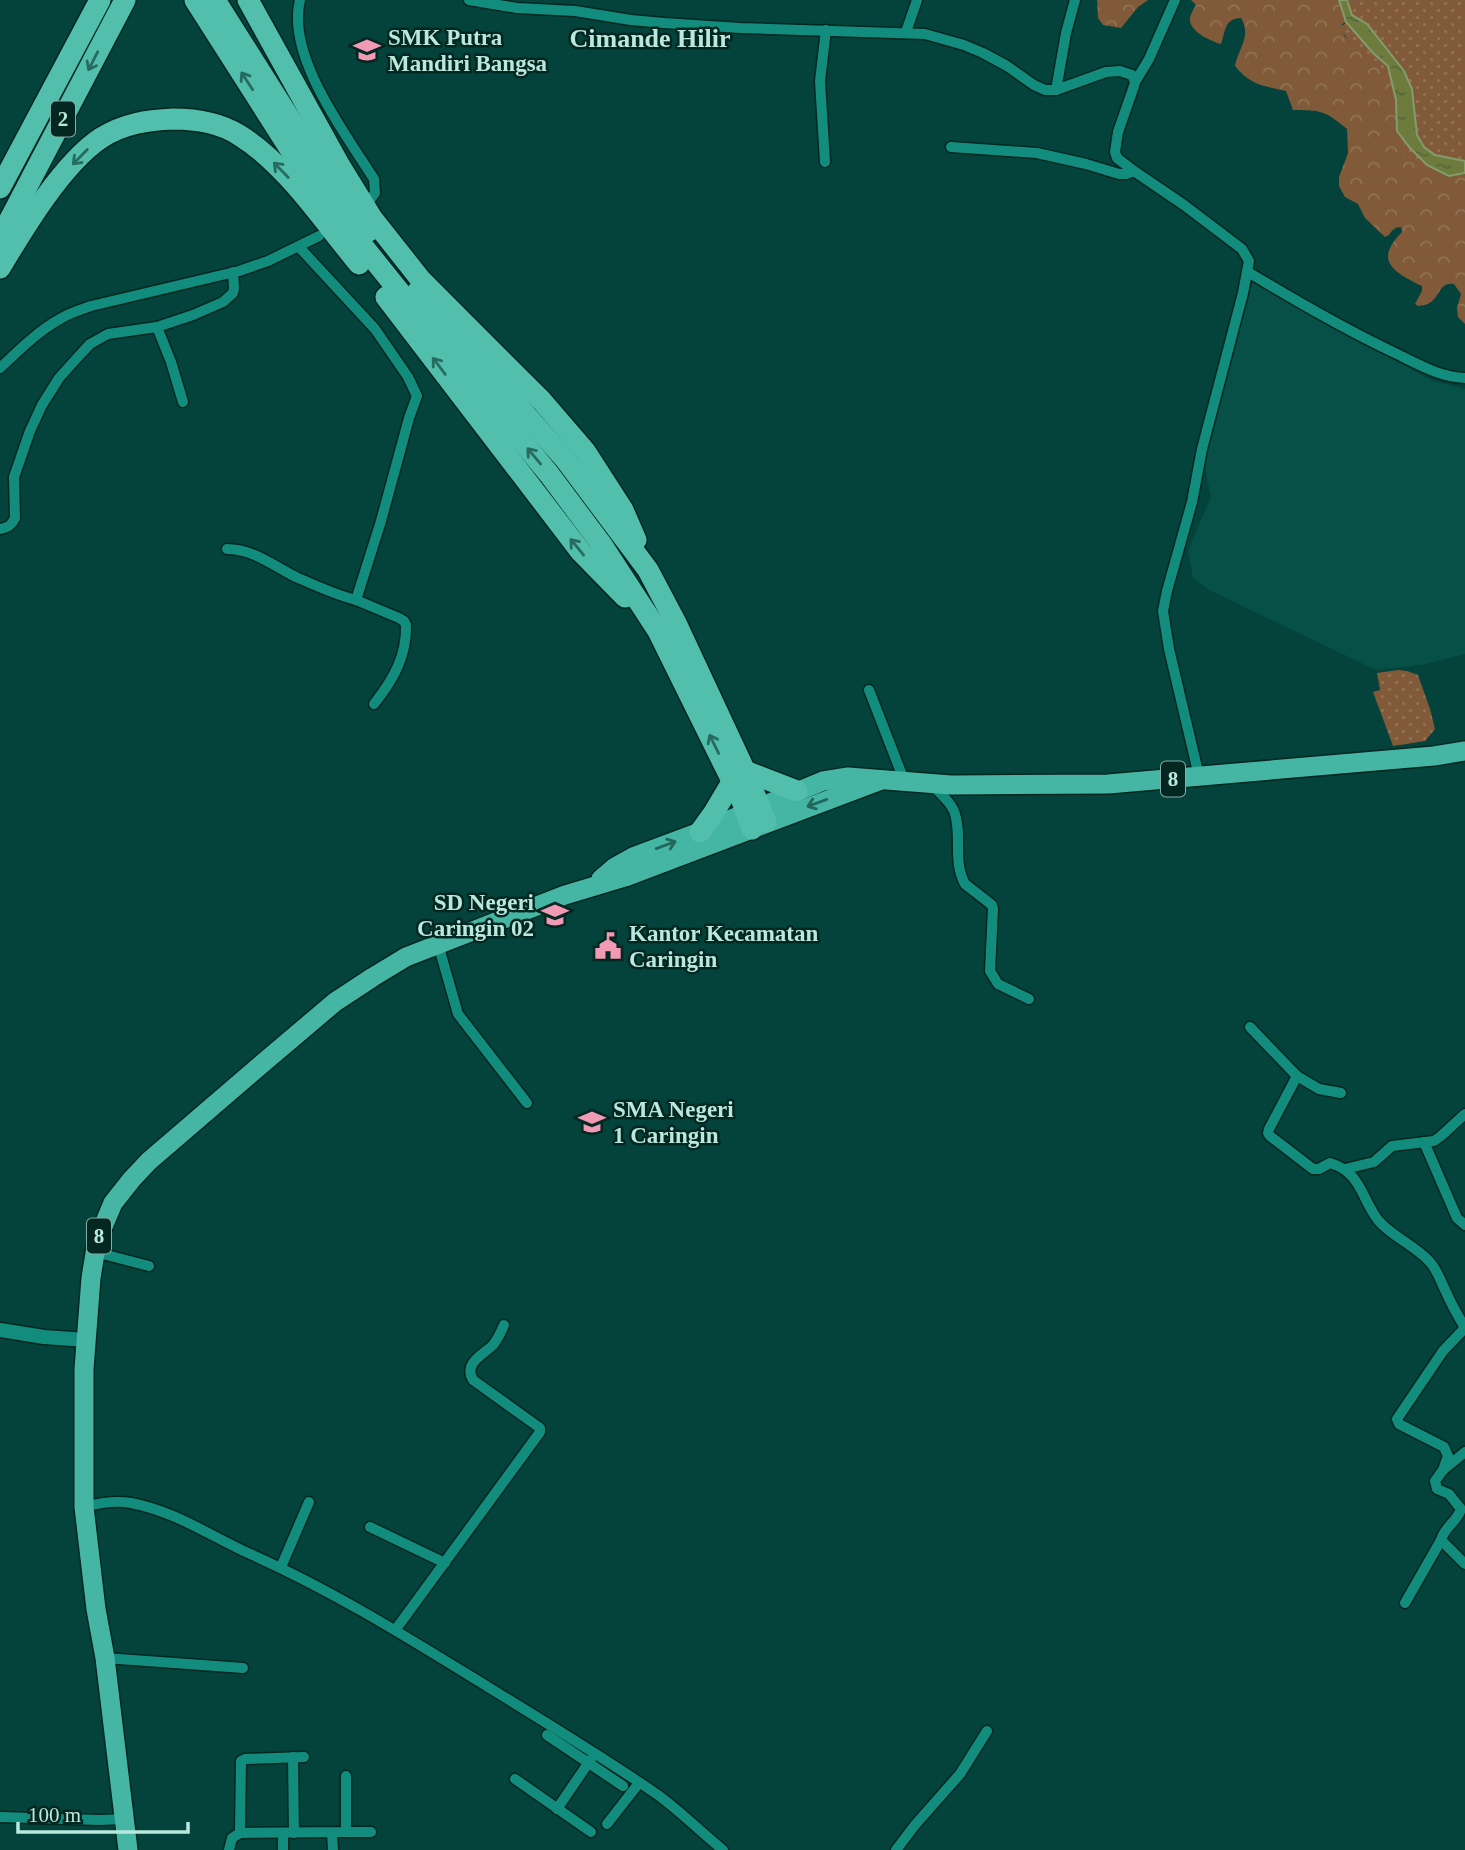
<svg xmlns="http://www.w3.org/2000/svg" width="1465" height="1850" font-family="Georgia,serif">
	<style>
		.built { fill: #075047 }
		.grass { fill: url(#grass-dots) }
		.forest { fill: url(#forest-crowns) }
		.water { fill: url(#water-ripples); stroke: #849c6c; stroke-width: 2 }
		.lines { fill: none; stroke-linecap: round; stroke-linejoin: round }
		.minor-casing { stroke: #042721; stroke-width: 13 }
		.tertiary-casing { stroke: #042721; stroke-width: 17 }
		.trunk-casing { stroke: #042721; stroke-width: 22 }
		.motorway-casing { stroke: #042721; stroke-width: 24 }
		.minor { stroke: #128d7d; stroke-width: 10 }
		.tertiary { stroke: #128d7d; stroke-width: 14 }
		.trunk { stroke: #45b5a4; stroke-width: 19 }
		.motorway { stroke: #52bfad; stroke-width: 21 }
		.oneway { stroke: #276b60 }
		.oneway2 { stroke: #21675c }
		.labels { text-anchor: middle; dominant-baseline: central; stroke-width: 5; stroke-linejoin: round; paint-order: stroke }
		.shield { fill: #042721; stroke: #83aea5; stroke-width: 2 }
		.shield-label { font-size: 21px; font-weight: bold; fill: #b9e8dd }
		.poi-label { font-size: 23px; font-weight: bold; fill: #b9e8dd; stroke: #042721; text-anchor: start }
		.quarter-label { font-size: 26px; font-weight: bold; fill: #b9e8dd; stroke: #042721 }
	</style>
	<defs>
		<pattern id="grass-dots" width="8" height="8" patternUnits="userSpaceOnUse" patternTransform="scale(1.75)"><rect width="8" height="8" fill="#815a39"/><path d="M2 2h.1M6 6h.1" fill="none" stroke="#917255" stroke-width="1.8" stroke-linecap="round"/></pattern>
		<pattern id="forest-crowns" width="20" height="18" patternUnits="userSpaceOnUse" patternTransform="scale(1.75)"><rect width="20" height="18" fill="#815a39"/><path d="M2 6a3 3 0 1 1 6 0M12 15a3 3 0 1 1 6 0" fill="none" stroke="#917255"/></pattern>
		<pattern id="water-ripples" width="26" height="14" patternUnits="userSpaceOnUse" patternTransform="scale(1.75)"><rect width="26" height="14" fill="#6d7c3c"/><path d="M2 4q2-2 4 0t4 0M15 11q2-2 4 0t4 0" fill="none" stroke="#58663e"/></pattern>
	</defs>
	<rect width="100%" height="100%" fill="#03433b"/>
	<!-- built -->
	<polygon class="built" points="1253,283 1433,381 1465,389 1465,654 1421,665 1376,670 1211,591 1193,578 1188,551 1211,497 1202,453"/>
	<!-- grass -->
	<g class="grass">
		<polygon points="1346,0 1465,0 1465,163 1436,168 1401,165 1396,144 1390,85 1359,54 1339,28 1351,19"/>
		<polygon points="1398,670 1407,671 1418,675 1430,709 1435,729 1425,741 1393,746 1373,692 1380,690 1377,673"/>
	</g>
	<!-- forest -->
	<g class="forest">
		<polygon points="1097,0 1148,0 1138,7 1121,28 1103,25 1098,18"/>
		<path d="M1191,0H1349L1348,21L1342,24L1344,36L1370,58L1385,77L1389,76L1400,92L1408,133L1400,154C1409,160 1419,168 1431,162L1449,167L1458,175L1465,174V324L1458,317L1457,308L1461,294L1454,284C1439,282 1441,295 1431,302C1427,305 1423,305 1418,306L1415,304L1422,291V286C1394,272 1373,261 1402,232L1401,227C1395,227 1392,230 1389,235L1385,237L1365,218L1358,204L1345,197L1339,186V177L1348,153L1347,129C1325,111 1322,110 1293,110L1286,91C1264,86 1250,85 1235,66C1238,48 1252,37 1241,18C1224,19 1226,30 1221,44C1211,41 1192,33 1190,21C1189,16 1194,9 1196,5Z"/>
	</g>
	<!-- water -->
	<polygon class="water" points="1339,0 1347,0 1352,15 1367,24 1404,71 1412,89 1417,135 1424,147 1435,155 1465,161 1465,173 1449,176 1427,165 1410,148 1397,131 1396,100 1388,66 1373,53 1346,22"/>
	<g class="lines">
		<defs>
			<g id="minor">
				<path d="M300,0C286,56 345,133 374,179L375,193L369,201"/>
				<polyline points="469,0 517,8 575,11 631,20 664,23 740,28 925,34 964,45 983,53 1007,66 1034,85 1045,90 1056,90 1106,72 1120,71 1132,75 1135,82 1134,86 1118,132 1115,152 1117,158 1134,171 1184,205 1242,249 1249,261 1243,293 1202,449 1192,502 1167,591 1163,611 1169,649 1199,776"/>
				<polyline points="906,32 917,0"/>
				<polyline points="1135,82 1149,59 1175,0"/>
				<polyline points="1056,90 1066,33 1075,0"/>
				<polyline points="951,147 1037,153 1086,164 1119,174 1126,174 1134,171"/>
				<polyline points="825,162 820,81 826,30"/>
				<path d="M1248,272C1296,301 1344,329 1395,353C1418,364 1439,377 1465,378"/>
				<polyline points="157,327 171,362 183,402"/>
				<path d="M0,368C18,351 38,331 60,319C69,313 80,310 91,306L239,271L268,261L319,236"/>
				<path d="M0,529C8,528 12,525 15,518L14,477L30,431L42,405L59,378L77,358L90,344L108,334L157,327L193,315L223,302L233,293L234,288L233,272"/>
				<path d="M227,549C254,549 275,567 298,578C317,586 336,595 356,600L381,521L409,418L417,396L408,377L375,329L299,247"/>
				<path d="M356,600L399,618L404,621L406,625C407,656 393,680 374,704"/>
				<polyline points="869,690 904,780"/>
				<path d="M932,785C940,793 950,801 954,811C963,834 952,861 965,884L992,905L993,909L990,971L998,984L1029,999"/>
				<polyline points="438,944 458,1014 527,1103"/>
				<polyline points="1250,1027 1297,1076 1319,1089 1341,1093"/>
				<path d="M1297,1076L1269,1129L1268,1133L1270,1136L1313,1169H1319L1330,1163C1361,1172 1361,1198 1378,1220C1391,1236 1414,1245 1429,1261C1438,1270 1441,1283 1447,1294C1452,1306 1459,1317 1465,1328"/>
				<polyline points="1424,1142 1457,1218 1465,1225"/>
				<polyline points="1345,1169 1374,1162 1392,1146 1434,1141 1441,1136 1465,1114"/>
				<polyline points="95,1252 149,1266"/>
				<path d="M1465,1452L1443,1470L1435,1481L1437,1489L1449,1494L1461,1509C1458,1521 1444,1527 1441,1540L1465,1564"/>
				<polyline points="1443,1470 1448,1456 1444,1447 1399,1424 1397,1419 1443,1351 1465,1328"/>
				<path d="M84,1507C99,1503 115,1500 131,1503C174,1511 209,1535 248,1553C332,1590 410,1639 488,1687C545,1722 603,1757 658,1795C681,1812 701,1832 723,1850"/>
				<polyline points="370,1527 445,1563"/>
				<polyline points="281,1567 309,1502"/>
				<polyline points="1405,1603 1441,1540"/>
				<path d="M396,1629L540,1432V1428L473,1380C463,1363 483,1355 493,1345C498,1339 501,1332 504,1325"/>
				<polyline points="105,1658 243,1668"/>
				<polyline points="547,1735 623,1786"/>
				<polyline points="293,1757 294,1833"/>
				<polyline points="515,1779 591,1832"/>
				<polyline points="557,1809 591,1759"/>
				<polyline points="0,1817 100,1820 125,1819"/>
				<polyline points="607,1824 639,1783"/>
				<polyline points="346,1832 371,1832"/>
				<polyline points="240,1833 241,1761 245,1759 304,1757"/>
				<polyline points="283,1833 283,1850"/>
				<polyline points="332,1833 333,1850"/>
				<polyline points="229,1850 232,1838 240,1833 346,1832 346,1776"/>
				<polyline points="896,1850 915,1825 960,1774 987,1731"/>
			</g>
			<polyline id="tertiary" points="0,1330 44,1337 86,1340"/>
			<g id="trunk">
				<polyline points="601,879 615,867 633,857 700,832 823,781 848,777 951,785 1108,784 1434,756 1465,751"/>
				<polyline points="128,1850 105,1658 96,1609 84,1507 84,1369 91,1278 97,1241 113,1203 132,1179 149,1161 263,1063 335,1002 373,977 406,957 565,895 625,877 881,780"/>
			</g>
			<g id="motorway">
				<polyline points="195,0 309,179 399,291 549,474 602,545 658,631 742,801 752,829"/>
				<polyline points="215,0 323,171 369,231"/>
				<polyline points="248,0 340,166 372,218 421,280 542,401 585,451 623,510 636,540"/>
				<polyline points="0,188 100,0"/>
				<polyline points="0,238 125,0"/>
				<path d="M0,268C24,228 62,164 101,138C123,124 147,120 173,119C195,119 220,123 239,135C286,164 324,222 359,264"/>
				<polyline points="417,292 565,459 648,570 676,623 745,771 766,822"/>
				<polyline points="386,297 581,552 625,597"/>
				<polyline points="745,771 797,791"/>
				<polyline points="700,832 713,814 732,782"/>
			</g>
		</defs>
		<!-- minor casing -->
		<use href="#minor" class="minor-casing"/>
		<!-- tertiary casing -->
		<use href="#tertiary" class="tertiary-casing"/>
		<!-- trunk casing -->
		<use href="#trunk" class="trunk-casing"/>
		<!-- motorway casing -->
		<use href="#motorway" class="motorway-casing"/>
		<!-- minor -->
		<use href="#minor" class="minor"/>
		<!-- tertiary -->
		<use href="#tertiary" class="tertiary"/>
		<!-- trunk -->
		<use href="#trunk" class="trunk"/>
		<!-- motorway -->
		<use href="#motorway" class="motorway"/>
	</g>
	<!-- one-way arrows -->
	<defs><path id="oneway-shaft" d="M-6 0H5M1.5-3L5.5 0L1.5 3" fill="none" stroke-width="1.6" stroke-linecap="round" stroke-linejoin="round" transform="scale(1.75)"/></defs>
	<g class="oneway">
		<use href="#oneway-shaft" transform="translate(93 61) rotate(117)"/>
		<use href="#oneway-shaft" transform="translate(247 81) rotate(-123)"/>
		<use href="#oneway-shaft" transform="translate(80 157) rotate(134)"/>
		<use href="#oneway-shaft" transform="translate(281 170) rotate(-134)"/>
		<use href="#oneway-shaft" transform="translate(439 366) rotate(-127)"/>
		<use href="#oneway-shaft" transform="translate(534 456) rotate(-130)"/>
		<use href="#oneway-shaft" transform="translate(577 547) rotate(-129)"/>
		<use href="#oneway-shaft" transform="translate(714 744) rotate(-116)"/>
	</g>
	<g class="oneway2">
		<use href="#oneway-shaft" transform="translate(817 803) rotate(160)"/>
		<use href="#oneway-shaft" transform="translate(666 845) rotate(-20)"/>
	</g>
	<!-- icons -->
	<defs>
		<symbol id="school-bare" viewBox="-9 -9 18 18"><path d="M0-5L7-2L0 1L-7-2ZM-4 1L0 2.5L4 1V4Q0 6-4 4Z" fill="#f09ab4" stroke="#042721" stroke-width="2.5" paint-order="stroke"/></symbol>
		<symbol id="civic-bare" viewBox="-9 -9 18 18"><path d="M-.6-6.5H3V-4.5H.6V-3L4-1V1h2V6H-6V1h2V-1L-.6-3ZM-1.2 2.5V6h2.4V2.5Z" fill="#f09ab4" stroke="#042721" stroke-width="2.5" paint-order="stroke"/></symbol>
	</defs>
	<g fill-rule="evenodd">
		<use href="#school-bare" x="348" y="31" width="38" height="38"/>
		<use href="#school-bare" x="536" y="896" width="38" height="38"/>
		<use href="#civic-bare" x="589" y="927" width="38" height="38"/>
		<use href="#school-bare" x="573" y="1103" width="38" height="38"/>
	</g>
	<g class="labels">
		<!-- shield labels -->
		<g class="shield">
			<rect x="51" y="101.5" width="24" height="35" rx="5"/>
			<rect x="1161" y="761.5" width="24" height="35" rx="5"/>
			<rect x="87" y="1218.5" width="24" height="35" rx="5"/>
		</g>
		<g class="shield-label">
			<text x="63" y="119">2</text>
			<text x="1173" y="779">8</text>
			<text x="99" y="1236">8</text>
		</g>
		<!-- poi labels -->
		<g class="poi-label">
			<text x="388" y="37">SMK Putra<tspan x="388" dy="26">Mandiri Bangsa</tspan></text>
			<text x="534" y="902" text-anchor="end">SD Negeri<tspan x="534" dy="26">Caringin 02</tspan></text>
			<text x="629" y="933">Kantor Kecamatan<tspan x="629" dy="26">Caringin</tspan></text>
			<text x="613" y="1109">SMA Negeri<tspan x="613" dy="26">1 Caringin</tspan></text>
		</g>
		<!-- quarter labels -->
		<g class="quarter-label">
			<text x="650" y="38">Cimande Hilir</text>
		</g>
	</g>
	<!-- scale -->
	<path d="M18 1822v10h170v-10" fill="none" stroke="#b9e8dd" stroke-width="3.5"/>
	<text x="28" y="1822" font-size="21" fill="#b9e8dd" stroke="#042721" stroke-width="5" paint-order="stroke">100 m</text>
</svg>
